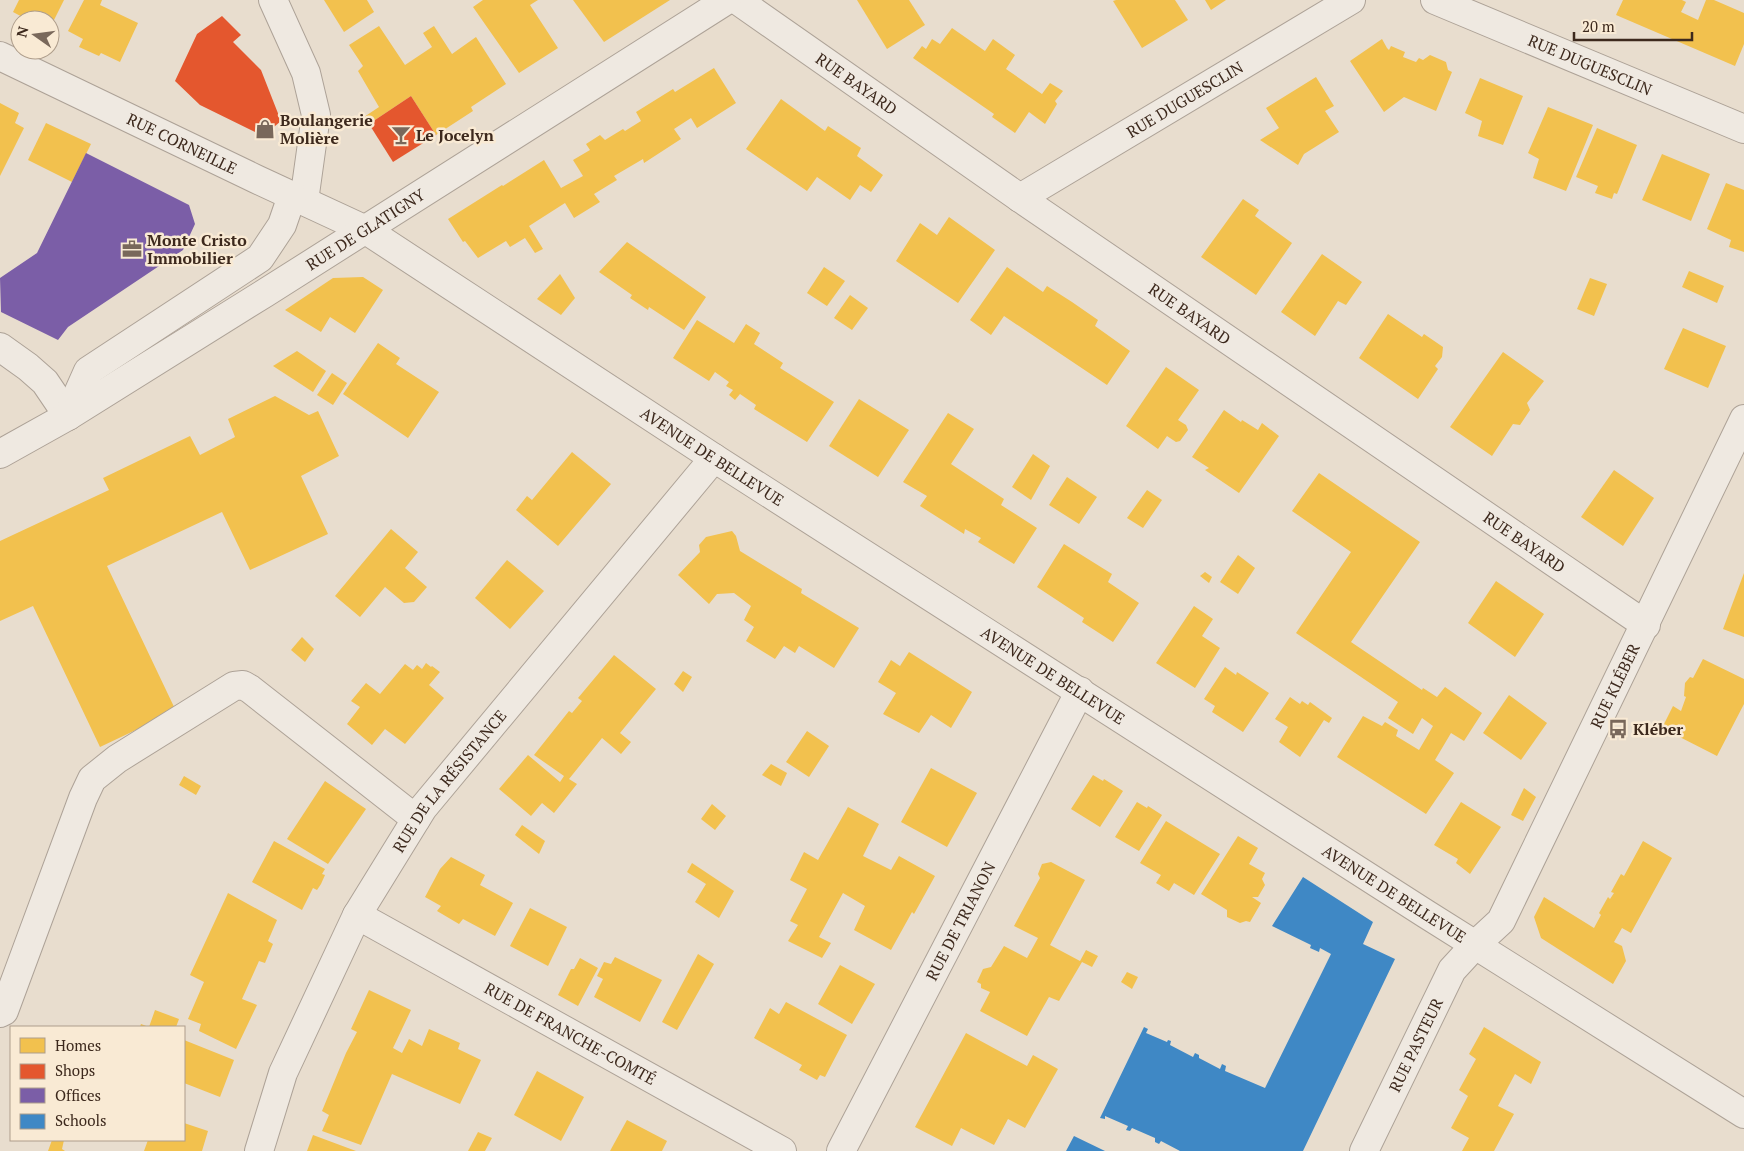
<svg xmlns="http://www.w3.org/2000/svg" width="1744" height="1151" font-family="'PT Serif',serif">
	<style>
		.homes { fill: #f2c14e }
		.shops { fill: #e4572e }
		.offices { fill: #7b5ea7 }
		.schools { fill: #3f88c5 }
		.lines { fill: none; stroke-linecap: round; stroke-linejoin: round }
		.minor-casing { stroke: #ada297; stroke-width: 30 }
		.minor { stroke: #efe9e1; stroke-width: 28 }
		.labels { text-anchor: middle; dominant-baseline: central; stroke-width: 5; stroke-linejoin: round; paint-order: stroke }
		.street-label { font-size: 16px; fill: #3d291d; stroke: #f9ead4 }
		.poi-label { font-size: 16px; font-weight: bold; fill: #3d291d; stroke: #f9ead4; text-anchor: start }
	</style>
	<rect width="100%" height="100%" fill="#e8ddce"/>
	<!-- homes -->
	<g class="homes">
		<polygon points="19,0 64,0 50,28 50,20 28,20 13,12"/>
		<polygon points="84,0 102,0 100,5 138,23 120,62 101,53 99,56 79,47 83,39 68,31"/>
		<polygon points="324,0 367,0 374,12 344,32"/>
		<polygon points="483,0 538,0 530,5 558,48 519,73 473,7"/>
		<polygon points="573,0 670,0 604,42"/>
		<polygon points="857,0 909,0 925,25 887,49"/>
		<polygon points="1116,0 1175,0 1188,20 1142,48 1113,1"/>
		<polygon points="1205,0 1226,0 1211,10"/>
		<polygon points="1623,0 1682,0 1686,2 1681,12 1698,20 1706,0 1714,0 1744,13 1744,44 1735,66 1616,15"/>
		<polygon points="379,26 405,65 432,47 423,33 434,26 452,54 476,37 506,84 471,107 473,111 436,135 411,96 369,124 364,117 379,107 358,71 363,66 349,45"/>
		<polygon points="952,28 985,51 993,39 1015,55 1006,69 1042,94 1050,83 1063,91 1055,101 1057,104 1045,124 1029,112 1015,133 992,117 994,114 913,58 922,46 926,49 932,39 940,44"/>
		<polygon points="1382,39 1387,48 1389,50 1391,46 1405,52 1403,57 1416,62 1419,58 1423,60 1430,55 1446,62 1448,70 1452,72 1436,111 1404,97 1384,112 1350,61"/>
		<polygon points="714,68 736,103 697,128 691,118 674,129 681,139 644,163 643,159 614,176 617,180 594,194 600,202 574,218 565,203 529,226 543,249 535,253 525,238 510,247 506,241 478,258 465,241 463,242 448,219 502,185 503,186 544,160 561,188 583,176 573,160 590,150 586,144 600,135 605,140 623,129 625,131 641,121 636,112 673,89 675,92"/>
		<polygon points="1316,77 1334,106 1325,111 1339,132 1304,154 1298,165 1260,140 1279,128 1266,108"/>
		<polygon points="1480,78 1523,96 1503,145 1478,136 1482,121 1465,113"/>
		<polygon points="781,99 825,131 828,126 861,148 857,156 883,175 871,192 860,185 850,200 817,177 807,191 746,149"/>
		<polygon points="0,103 19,113 15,123 24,128 0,176"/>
		<polygon points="1548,107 1593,125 1566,191 1533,178 1539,159 1528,153"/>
		<polygon points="46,123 91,144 72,182 28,160"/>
		<polygon points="1597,128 1637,145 1617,194 1614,193 1612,199 1595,193 1598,186 1576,177"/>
		<polygon points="1662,154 1710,174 1691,221 1642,200"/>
		<polygon points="1726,183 1744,190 1744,252 1729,247 1731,240 1707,229"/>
		<polygon points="1243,199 1259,210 1255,216 1292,243 1256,295 1201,257"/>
		<polygon points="949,217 995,250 958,303 896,261 920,223 937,235"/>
		<polygon points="627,242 706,297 684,330 649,307 648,310 630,298 632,295 599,272"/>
		<polygon points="1322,254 1362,282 1346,305 1338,301 1315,336 1281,312"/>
		<polygon points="824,267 845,281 827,306 807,293"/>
		<polygon points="1007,267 1043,292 1047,286 1072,302 1098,320 1095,326 1130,351 1107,385 1004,316 991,335 970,320"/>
		<polygon points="1689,271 1724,286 1717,303 1682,287"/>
		<polygon points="560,274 575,298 561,315 537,299"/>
		<polygon points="363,277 383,290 355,333 330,317 321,332 285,310 333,278"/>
		<polygon points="1590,278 1607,284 1594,316 1577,309"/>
		<polygon points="850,295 868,308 852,330 834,318"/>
		<polygon points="1388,314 1422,337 1424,334 1443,347 1442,357 1435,366 1438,369 1418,399 1359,358"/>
		<polygon points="697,320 734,343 746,324 760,333 754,344 783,363 780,368 834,402 807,442 754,409 756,405 740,394 735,400 729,395 733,390 726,386 729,382 715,372 709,381 673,358"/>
		<polygon points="1683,328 1726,346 1708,388 1664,369"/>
		<polygon points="378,343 400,358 396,364 439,392 408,438 343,394"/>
		<polygon points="297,351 326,371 313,392 273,366"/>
		<polygon points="1503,352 1544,381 1527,403 1530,410 1520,425 1513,424 1492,456 1450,427"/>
		<polygon points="1166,367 1199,390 1178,420 1186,425 1188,430 1180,441 1176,442 1167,436 1158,449 1126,426"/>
		<polygon points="332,373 347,383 333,405 317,395"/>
		<polygon points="275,396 309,415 318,411 339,456 301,476 328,534 250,570 222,512 107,566 176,711 100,747 33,606 0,621 0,541 109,490 103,478 190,436 200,455 235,437 228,419"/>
		<polygon points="859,399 909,430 878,477 829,446"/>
		<polygon points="1224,410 1241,422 1242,420 1258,430 1262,423 1279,436 1239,493 1205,470 1209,468 1192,457"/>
		<polygon points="948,413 974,429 951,464 1004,499 1001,505 1037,528 1014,564 978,542 981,538 965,529 964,534 920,506 927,496 903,482"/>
		<polygon points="572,452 611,484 558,546 516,510 527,496 532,500"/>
		<polygon points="1033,454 1050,466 1031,500 1012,487"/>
		<polygon points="1614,470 1654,498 1623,546 1581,517"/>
		<polygon points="1319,473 1420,542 1351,642 1422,690 1423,688 1437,697 1445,687 1482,713 1464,741 1451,733 1435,760 1454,773 1426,814 1337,757 1363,716 1382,726 1385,722 1398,730 1396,736 1419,750 1433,726 1422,718 1413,734 1388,718 1398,702 1296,633 1351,552 1292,511"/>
		<polygon points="1067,477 1097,497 1079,524 1049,505"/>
		<polygon points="1147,490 1162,500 1143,528 1127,518"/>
		<polygon points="391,529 418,552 405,568 427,587 414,602 404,603 385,587 360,617 335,596"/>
		<polygon points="732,531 736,536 740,551 802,589 801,593 859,628 834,668 799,646 795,653 784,646 775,659 746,641 754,627 744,620 751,606 734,593 717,594 709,604 678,575 700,552 699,545 706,537"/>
		<polygon points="1064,544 1112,574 1108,582 1139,603 1113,642 1082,622 1084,618 1037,587"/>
		<polygon points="1238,555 1255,568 1238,594 1220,582"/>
		<polygon points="507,560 544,591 510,629 475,598"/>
		<polygon points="1205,572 1212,577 1209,583 1200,576"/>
		<polygon points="1744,573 1744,637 1723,629"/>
		<polygon points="1496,581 1544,614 1515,657 1468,623"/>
		<polygon points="1194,606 1213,619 1202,636 1220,648 1195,688 1156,663"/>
		<polygon points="302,637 314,649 305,662 291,650"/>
		<polygon points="909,652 972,692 951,728 931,715 919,733 883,714 896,693 878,682 891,660 900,666"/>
		<polygon points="614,655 656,689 620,733 631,742 621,754 602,738 569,779 577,784 554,813 542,803 531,816 499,789 528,755 560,782 564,776 534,755 569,711 572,713 582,701 578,698"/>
		<polygon points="1703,659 1744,679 1744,704 1717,756 1662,728 1673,706 1681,711 1686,697 1684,696 1685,683 1690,677 1693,678"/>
		<polygon points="426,663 431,667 432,666 440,672 429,685 444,698 405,744 385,729 372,745 347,724 360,707 351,701 366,683 380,694 405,664 413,670 417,665 422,669"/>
		<polygon points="1225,667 1236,675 1237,672 1269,693 1243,732 1212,712 1215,706 1204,699"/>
		<polygon points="683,671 692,677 683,692 674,684"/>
		<polygon points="1509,695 1547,723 1521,760 1483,733"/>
		<polygon points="1290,697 1300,704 1302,701 1308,705 1310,702 1332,718 1329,723 1324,720 1300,757 1279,742 1288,727 1275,719"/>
		<polygon points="807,731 829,746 809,777 786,762"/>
		<polygon points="771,764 787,773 781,786 762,775"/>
		<polygon points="931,768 977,793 947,847 901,822"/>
		<polygon points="1093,775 1103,781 1104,779 1123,791 1100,827 1071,809"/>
		<polygon points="184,776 201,786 196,795 179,785"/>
		<polygon points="325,781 366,809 328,864 287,839"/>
		<polygon points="1524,788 1536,797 1523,821 1511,815"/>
		<polygon points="1137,802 1147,808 1148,806 1162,815 1139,851 1115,837"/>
		<polygon points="1461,802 1501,827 1470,874 1456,863 1458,859 1434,845"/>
		<polygon points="712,804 726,816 715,830 701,819"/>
		<polygon points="848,807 879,824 863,856 891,870 899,856 935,876 914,914 912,912 891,950 854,930 865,906 843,893 819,937 831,943 822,958 788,941 798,925 790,921 807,889 790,880 804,852 818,860"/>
		<polygon points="1166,821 1220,854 1194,895 1174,883 1169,891 1161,886 1156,883 1161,875 1140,863"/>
		<polygon points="522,825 545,841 539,854 515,835"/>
		<polygon points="1238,836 1258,848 1249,864 1265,873 1262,879 1265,885 1258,897 1252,897 1261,903 1250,922 1246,921 1240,923 1227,917 1227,910 1201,894"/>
		<polygon points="274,841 325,869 322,874 325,875 321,884 317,890 313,888 302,910 252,882"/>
		<polygon points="1643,841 1672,858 1631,933 1622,928 1614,942 1622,946 1626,961 1613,984 1541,938 1534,917 1544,897 1594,928 1601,915 1599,913 1608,897 1610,899 1614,893 1611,892 1621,874 1624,876"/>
		<polygon points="451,857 485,875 480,885 513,903 495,936 463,919 459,924 437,911 441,906 425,897 440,869"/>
		<polygon points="1051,862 1085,880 1050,945 1080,961 1086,950 1098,956 1092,967 1082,962 1059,1001 1049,997 1027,1036 980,1011 990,992 981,988 981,984 977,982 983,969 991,967 1004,946 1027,958 1038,938 1014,926 1040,878 1038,874 1042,864"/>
		<polygon points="692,863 734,891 719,918 695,902 706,884 687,872"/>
		<polygon points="228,893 277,920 268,941 273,944 265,963 259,961 242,999 257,1005 236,1049 199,1031 201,1024 188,1019 204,982 190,975"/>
		<polygon points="530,908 567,927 548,966 510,946"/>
		<polygon points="698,954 714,964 677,1030 662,1022"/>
		<polygon points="615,957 662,980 640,1022 594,997 603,979 597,976 604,962 611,964"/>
		<polygon points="580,958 598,968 578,1006 558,995 571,969 574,969"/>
		<polygon points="840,965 875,984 852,1024 818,1004"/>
		<polygon points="1127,972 1138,977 1132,989 1121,982"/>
		<polygon points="369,990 411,1010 393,1048 402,1053 409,1039 422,1046 429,1029 460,1043 458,1049 481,1060 460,1104 392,1074 361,1145 322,1131 329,1115 322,1111 346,1053 357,1032 351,1029"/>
		<polygon points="786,1002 847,1035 825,1077 820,1075 817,1080 799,1070 802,1065 754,1038 770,1008 779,1014"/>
		<polygon points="155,1010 179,1019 176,1027 140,1027 141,1024 149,1027"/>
		<polygon points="1484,1027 1541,1062 1531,1084 1515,1074 1498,1106 1514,1114 1494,1151 1462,1151 1469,1138 1451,1128 1468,1096 1459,1090 1476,1059 1469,1054"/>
		<polygon points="966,1033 1027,1066 1033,1055 1058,1069 1025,1128 1008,1119 994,1145 961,1128 952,1146 915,1127"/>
		<polygon points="184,1040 234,1060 220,1097 184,1083"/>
		<polygon points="537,1071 584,1097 561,1141 514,1115"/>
		<polygon points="627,1120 667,1141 662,1151 610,1151"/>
		<polygon points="184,1123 208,1131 202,1151 144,1151 148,1140 184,1140"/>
		<polygon points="478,1132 492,1138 485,1151 468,1151"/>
		<polygon points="313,1135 356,1151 307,1151"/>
		<polygon points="52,1140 64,1140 62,1149 65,1151 48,1151"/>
	</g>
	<!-- shops -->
	<g class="shops">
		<polygon points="222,16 241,35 233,42 261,70 281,121 263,136 200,105 175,81 197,34"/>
		<polygon points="411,96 436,135 393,162 369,124"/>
	</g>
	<!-- offices -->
	<polygon class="offices" points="86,153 189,205 195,224 183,250 68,327 58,340 1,312 0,278 37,253"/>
	<!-- schools -->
	<g class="schools">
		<polygon points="1303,877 1373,922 1363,944 1395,959 1303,1151 1180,1151 1161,1141 1159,1144 1155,1142 1155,1138 1132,1128 1130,1131 1126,1130 1128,1126 1105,1116 1105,1119 1100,1118 1144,1027 1148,1029 1146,1033 1167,1042 1168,1040 1171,1041 1170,1045 1193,1057 1195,1053 1199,1055 1199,1058 1220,1069 1222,1064 1226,1066 1225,1071 1265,1088 1331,954 1320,948 1319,952 1310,948 1311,945 1272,926"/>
		<polygon points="1074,1136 1105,1151 1066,1151"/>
	</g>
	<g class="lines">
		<defs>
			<g id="minor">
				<polyline points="273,0 306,73 316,115 304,201"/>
				<path id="s1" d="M737,0L1020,198L1646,625"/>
				<path id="s2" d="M1435,0L1744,129"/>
				<path id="s3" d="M0,56L256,179L366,230L714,458L1426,914L1744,1114"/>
				<path id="s4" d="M1020,198L1351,0"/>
				<polyline points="0,347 28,367 45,382 68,416"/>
				<polyline points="68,416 88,371 260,258 282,225 292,196"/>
				<path id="s5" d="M0,454L68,416L265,293L727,0"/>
				<path id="s6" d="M357,915L782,1151"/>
				<polyline points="0,1013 4,1011 83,798 92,779 117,759 234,686 243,685 250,689 416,819"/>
				<path id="s7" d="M259,1151L283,1073L357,915L423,808L714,458"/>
				<path id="s8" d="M841,1151L1080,691"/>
				<path id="s9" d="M1364,1151L1452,970L1475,945L1501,921L1744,419"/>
			</g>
		</defs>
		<!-- minor casing -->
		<use href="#minor" class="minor-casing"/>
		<!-- minor -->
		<use href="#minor" class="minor"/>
	</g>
	<!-- icons -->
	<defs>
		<symbol id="shop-bare" viewBox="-9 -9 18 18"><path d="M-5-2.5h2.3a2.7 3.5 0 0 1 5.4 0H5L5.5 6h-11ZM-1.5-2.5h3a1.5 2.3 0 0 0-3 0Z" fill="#79685b" stroke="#f9ead4" stroke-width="2.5" paint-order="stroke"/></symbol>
		<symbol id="bar-bare" viewBox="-9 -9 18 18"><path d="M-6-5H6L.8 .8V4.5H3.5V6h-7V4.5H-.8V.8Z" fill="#79685b" stroke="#f9ead4" stroke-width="2.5" paint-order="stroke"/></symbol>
		<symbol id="office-bare" viewBox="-9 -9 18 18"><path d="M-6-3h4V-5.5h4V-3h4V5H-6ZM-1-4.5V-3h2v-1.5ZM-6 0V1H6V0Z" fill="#79685b" stroke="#f9ead4" stroke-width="2.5" paint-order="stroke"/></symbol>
		<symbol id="bus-bare" viewBox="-9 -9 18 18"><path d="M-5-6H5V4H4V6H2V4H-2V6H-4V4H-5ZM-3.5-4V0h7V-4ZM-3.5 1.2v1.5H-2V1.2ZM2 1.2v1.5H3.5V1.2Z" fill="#79685b" stroke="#f9ead4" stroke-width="2.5" paint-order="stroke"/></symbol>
	</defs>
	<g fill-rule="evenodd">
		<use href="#shop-bare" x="251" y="115" width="28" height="28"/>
		<use href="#bar-bare" x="387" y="121" width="28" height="28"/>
		<use href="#office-bare" x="118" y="235" width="28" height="28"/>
		<use href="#bus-bare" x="1604" y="715" width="28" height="28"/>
	</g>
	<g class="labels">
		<!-- street labels -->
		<g class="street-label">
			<text stroke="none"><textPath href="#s2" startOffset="168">RUE DUGUESCLIN</textPath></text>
			<text stroke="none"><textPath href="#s1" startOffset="146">RUE BAYARD</textPath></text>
			<text stroke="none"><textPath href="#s4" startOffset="192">RUE DUGUESCLIN</textPath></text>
			<text stroke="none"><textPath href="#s3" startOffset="202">RUE CORNEILLE</textPath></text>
			<text stroke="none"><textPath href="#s5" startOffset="429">RUE DE GLATIGNY</textPath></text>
			<text stroke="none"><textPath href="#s1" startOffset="551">RUE BAYARD</textPath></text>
			<text stroke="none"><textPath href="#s3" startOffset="819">AVENUE DE BELLEVUE</textPath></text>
			<text stroke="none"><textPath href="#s1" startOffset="956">RUE BAYARD</textPath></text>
			<text stroke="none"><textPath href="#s3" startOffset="1224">AVENUE DE BELLEVUE</textPath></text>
			<text stroke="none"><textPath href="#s9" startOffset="532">RUE KLÉBER</textPath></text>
			<text stroke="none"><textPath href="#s7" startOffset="419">RUE DE LA RÉSISTANCE</textPath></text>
			<text stroke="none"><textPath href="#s3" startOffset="1629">AVENUE DE BELLEVUE</textPath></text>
			<text stroke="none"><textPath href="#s8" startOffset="259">RUE DE TRIANON</textPath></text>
			<text stroke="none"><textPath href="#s6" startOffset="244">RUE DE FRANCHE-COMTÉ</textPath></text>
			<text stroke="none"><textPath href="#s9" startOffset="118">RUE PASTEUR</textPath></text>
		</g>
		<!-- poi labels -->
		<g class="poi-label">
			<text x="280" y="120">Boulangerie<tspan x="280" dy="18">Molière</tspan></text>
			<text x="416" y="135">Le Jocelyn</text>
			<text x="147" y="240">Monte Cristo<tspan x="147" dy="18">Immobilier</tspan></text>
			<text x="1633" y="729">Kléber</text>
		</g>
	</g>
	<!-- legend -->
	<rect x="10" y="1026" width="175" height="115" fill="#f9ead4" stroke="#ae9d8b"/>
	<rect x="20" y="1038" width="25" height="15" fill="#f2c14e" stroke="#ae9d8b"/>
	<text x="55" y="1051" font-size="15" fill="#3d291d">Homes</text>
	<rect x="20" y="1064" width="25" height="15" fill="#e4572e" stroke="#ae9d8b"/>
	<text x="55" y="1076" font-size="15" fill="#3d291d">Shops</text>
	<rect x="20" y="1088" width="25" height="15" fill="#7b5ea7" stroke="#ae9d8b"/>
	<text x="55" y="1101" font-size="15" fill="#3d291d">Offices</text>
	<rect x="20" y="1114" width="25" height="15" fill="#3f88c5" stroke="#ae9d8b"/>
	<text x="55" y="1126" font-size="15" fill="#3d291d">Schools</text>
	<!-- north arrow -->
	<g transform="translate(35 35) rotate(284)"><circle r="24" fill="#f9ead4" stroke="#ae9d8b"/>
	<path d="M0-4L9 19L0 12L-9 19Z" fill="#79685b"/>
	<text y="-8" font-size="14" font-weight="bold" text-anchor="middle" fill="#3d291d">N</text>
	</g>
	<!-- scale -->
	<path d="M1574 32v8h118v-8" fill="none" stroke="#3d291d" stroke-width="2.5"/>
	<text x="1582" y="32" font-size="15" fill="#3d291d" stroke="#f9ead4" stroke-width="4" paint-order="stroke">20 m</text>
</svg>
